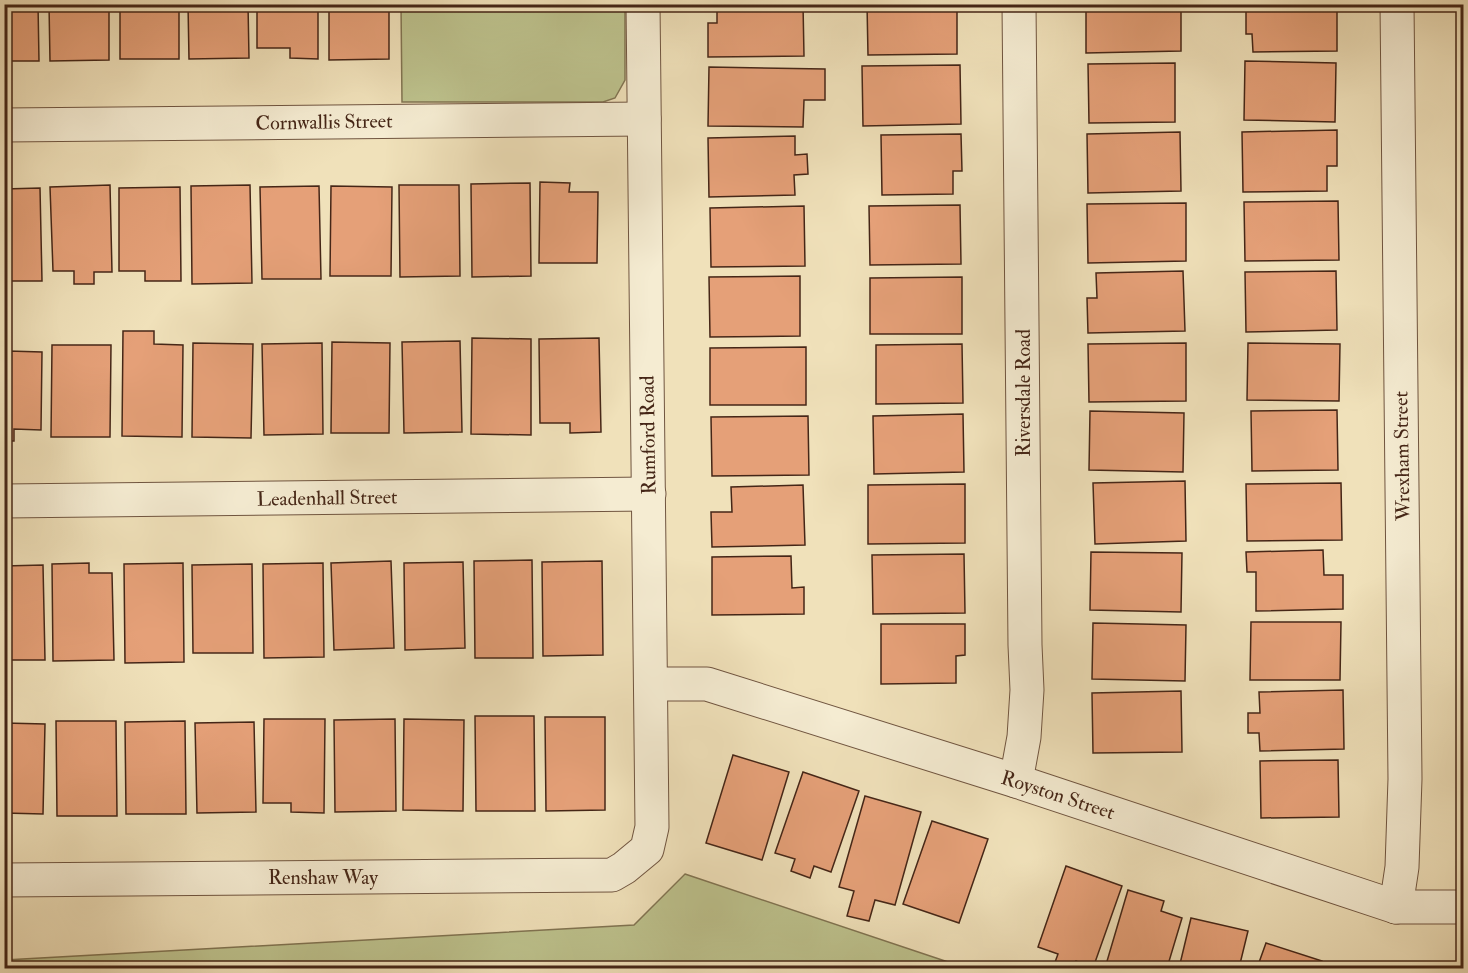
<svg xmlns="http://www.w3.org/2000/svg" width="1468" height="973" font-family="'IM FELL Double Pica',serif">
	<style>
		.green { fill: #bdc28d; stroke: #817452; stroke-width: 1.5 }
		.building { fill: #e5a078; stroke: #452617; stroke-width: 1.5 }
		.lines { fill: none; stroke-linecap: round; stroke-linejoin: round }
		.minor-casing { stroke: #705540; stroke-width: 35 }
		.minor { stroke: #f5ecd2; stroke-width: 33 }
		.labels { text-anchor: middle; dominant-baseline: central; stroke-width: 5; stroke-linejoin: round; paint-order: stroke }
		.street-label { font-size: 20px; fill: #452617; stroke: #f5ecd2 }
	</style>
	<rect width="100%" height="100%" fill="#f0e1ba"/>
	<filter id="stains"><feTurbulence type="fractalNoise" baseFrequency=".00333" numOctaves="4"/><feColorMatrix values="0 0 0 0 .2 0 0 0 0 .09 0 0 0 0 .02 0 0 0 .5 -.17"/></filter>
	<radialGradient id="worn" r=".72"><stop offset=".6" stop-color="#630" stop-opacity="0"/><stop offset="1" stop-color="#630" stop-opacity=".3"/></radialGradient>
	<!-- green -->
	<g class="green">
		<polygon points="401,5 625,5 625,80 615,98 603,102 402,102"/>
		<polygon points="685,874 966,968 5,968 5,960 634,925"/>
	</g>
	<!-- building -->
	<g class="building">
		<polygon points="4,4 38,4 39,61 11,61 10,50 4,50"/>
		<polygon points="49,4 109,4 109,60 50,61"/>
		<rect x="120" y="4" width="59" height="55"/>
		<polygon points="188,4 248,4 249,58 189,59"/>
		<polygon points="257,4 318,4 318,59 290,58 290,48 257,48"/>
		<polygon points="329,4 389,4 389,59 329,60"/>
		<polygon points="717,4 803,4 804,56 708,57 708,23 717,23"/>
		<polygon points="867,4 957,4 957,54 868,55"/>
		<polygon points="1086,4 1181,4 1181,51 1086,53"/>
		<polygon points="1246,4 1337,4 1337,51 1253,52 1252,34 1246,34"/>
		<polygon points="1245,61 1336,63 1335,122 1244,120"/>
		<polygon points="1175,63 1175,122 1089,123 1088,64"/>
		<polygon points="960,65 961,124 863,126 862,66"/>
		<polygon points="709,67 825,69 825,100 804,100 803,127 708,126"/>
		<polygon points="1337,130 1337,166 1327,166 1327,191 1243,192 1242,132"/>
		<polygon points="1180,132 1181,191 1088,193 1087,134"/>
		<polygon points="961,134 962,171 953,171 953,194 882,195 881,135"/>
		<polygon points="795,136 795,155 807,154 808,174 794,175 795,195 709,197 708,138"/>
		<polygon points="540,182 570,183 569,192 598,192 597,263 539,263"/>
		<polygon points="530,183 531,276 472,277 471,184"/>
		<polygon points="110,185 112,272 94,272 94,284 74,284 74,271 53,271 50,187"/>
		<polygon points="250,185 252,283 192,284 191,186"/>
		<polygon points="399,185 459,185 460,276 400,277"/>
		<polygon points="319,186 321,279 262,279 260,187"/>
		<polygon points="331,186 392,187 391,276 330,276"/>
		<polygon points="180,187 181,281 145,281 145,271 119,271 119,188"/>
		<polygon points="40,188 42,281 4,281 4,189"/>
		<polygon points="1338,201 1339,260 1245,261 1244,202"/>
		<polygon points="1186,203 1186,261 1088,263 1087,204"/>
		<polygon points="960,205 961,264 870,265 869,206"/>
		<polygon points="804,206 805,266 711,267 710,208"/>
		<polygon points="1183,271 1185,331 1088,333 1087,298 1097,298 1096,273"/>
		<polygon points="1336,271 1337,330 1246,332 1245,272"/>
		<polygon points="800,276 800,336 710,337 709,277"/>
		<polygon points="962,277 962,334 870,334 870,278"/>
		<polygon points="123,331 154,331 154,344 183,345 182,437 122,436"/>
		<polygon points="472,338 531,339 531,435 471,434"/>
		<polygon points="599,338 601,432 570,433 570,423 540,423 539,339"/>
		<polygon points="460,341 462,432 404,433 402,342"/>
		<polygon points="332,342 390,343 389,433 331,433"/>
		<polygon points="193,343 253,344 251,438 192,437"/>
		<polygon points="322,343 323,434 264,435 262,344"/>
		<polygon points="1186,343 1186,401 1089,402 1088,344"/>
		<polygon points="1248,343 1340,344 1339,401 1247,400"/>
		<polygon points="962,344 963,403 876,404 876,345"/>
		<polygon points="52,345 111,345 110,437 51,437"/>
		<polygon points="806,347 806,405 710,405 710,348"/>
		<polygon points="8,351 42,352 41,430 14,429 14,441 4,441 4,363 8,363"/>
		<polygon points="1337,410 1338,470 1252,471 1251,411"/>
		<polygon points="1090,411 1184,413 1183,472 1089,470"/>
		<polygon points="963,414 964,472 874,474 873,416"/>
		<polygon points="808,416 809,475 712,476 711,417"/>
		<polygon points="1185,481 1186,541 1095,544 1093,483"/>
		<polygon points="1341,483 1342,540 1247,541 1246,484"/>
		<polygon points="965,484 965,543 868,544 868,485"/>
		<polygon points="803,485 805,545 712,547 711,512 732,512 731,487"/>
		<polygon points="1323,550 1324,575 1343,575 1343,609 1256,611 1256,572 1247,572 1246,552"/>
		<polygon points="1091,552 1182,553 1181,612 1090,610"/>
		<polygon points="964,554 965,613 873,614 872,555"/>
		<polygon points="791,556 792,588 804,587 804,614 712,615 712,557"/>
		<polygon points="532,560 533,658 475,658 474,561"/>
		<polygon points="391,561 394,648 334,650 331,563"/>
		<polygon points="602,561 603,655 543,656 542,562"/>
		<polygon points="463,562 465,648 405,650 404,563"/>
		<polygon points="89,563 89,573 112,573 114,660 53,661 52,564"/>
		<polygon points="183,563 184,662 125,663 124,564"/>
		<polygon points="323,563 324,657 264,658 263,564"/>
		<polygon points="252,564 253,653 193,653 192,565"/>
		<polygon points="43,565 45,660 4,660 4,566"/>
		<polygon points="1251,622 1341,622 1340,680 1250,680"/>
		<polygon points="1093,623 1186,625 1185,681 1092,679"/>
		<polygon points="881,624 965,624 965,655 956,656 956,683 881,684"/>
		<polygon points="1343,690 1344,749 1260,751 1259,733 1248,733 1248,713 1260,713 1259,692"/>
		<polygon points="1181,691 1182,752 1093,753 1092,693"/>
		<polygon points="475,716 534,716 535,811 476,811"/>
		<polygon points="545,717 605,717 605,810 546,811"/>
		<polygon points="264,719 325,719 324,813 291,812 291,803 263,803"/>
		<polygon points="395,719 396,811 335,812 334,720"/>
		<polygon points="404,719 464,720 463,811 403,810"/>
		<polygon points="56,721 116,721 117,816 57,816"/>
		<polygon points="185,721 186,814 126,814 125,722"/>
		<polygon points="254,722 256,812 197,813 195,723"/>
		<polygon points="4,723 45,724 43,814 4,813"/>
		<polygon points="733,755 789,772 762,860 706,843"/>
		<polygon points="1338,760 1339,817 1261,818 1260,761"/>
		<polygon points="803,772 859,791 831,872 814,866 810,878 791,871 795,859 775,853"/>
		<polygon points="865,796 921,812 895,905 875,900 869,921 847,916 854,891 839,887"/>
		<polygon points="932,821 988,839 959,923 903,904"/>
		<polygon points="1066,866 1122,886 1093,968 1076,961 1074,968 1064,968 1054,965 1058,954 1038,947"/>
		<polygon points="1128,890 1164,901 1161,911 1182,918 1167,968 1105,968"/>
		<polygon points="1191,918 1248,931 1239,968 1179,968"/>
		<polygon points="1266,943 1322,961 1320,968 1257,968"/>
	</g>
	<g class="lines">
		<defs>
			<g id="minor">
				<polyline points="4,125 644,119"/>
				<polyline points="4,501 649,494"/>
				<polyline points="651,684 707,684 1016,781 1396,907 1464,907"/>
				<polyline points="1016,781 1024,737 1027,690 1025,645 1019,4"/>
				<polyline points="4,880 612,875 624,868 647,849 652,827 643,4"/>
				<polyline points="1396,907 1402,867 1405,779 1397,4"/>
			</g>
		</defs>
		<!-- minor casing -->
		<use href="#minor" class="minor-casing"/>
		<!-- minor -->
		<use href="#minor" class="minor"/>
	</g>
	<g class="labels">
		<!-- street labels -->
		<g class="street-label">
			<text transform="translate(324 122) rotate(-1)">Cornwallis Street</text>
			<text transform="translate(1023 393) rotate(-90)">Riversdale Road</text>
			<text transform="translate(648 435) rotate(-91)">Rumford Road</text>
			<text transform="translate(1402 456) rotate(-91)">Wrexham Street</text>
			<text transform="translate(327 498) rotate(-1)">Leadenhall Street</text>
			<text transform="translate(1058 795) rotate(18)">Royston Street</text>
			<text x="323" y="877">Renshaw Way</text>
		</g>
	</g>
	<!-- margin -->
	<rect width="1468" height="973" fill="none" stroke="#f0e1ba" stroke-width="24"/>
	<rect x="6" y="6" width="1456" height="961" fill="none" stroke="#452617" stroke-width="3"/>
	<rect x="12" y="12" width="1444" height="949" fill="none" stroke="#452617" stroke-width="1.5"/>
	<rect width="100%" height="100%" filter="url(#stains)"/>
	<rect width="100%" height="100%" fill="url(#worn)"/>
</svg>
